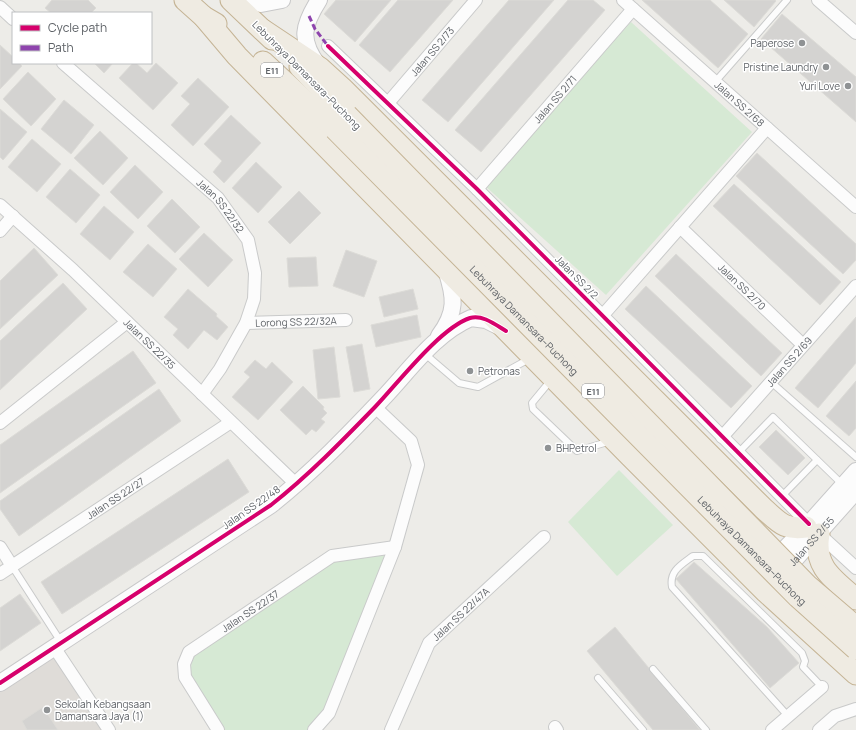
<svg xmlns="http://www.w3.org/2000/svg" width="856" height="730" font-family="Manrope,sans-serif">
	<style>
		.education { fill: #dfdcd8 }
		.green { fill: #d6e9d4 }
		.building { fill: #d4d3d1; stroke: #dcdbd7 }
		.lines { fill: none; stroke-linecap: round; stroke-linejoin: round }
		.lane-casing { stroke: #c9caca; stroke-width: 8 }
		.street-casing { stroke: #c9caca; stroke-width: 14 }
		.secondary-casing { stroke: #c8c8c9; stroke-width: 18 }
		.highway-casing { stroke: #c5b495; stroke-width: 23 }
		.lane { stroke: #fcfcfc; stroke-width: 6 }
		.street { stroke: #fcfcfc; stroke-width: 12 }
		.secondary { stroke: #fcfcfc; stroke-width: 16 }
		.highway { stroke: #efebe2; stroke-width: 21 }
		.highway-bridge-casing { stroke: #c5b495; stroke-width: 23; stroke-linecap: butt }
		.highway-bridge { stroke: #efebe2; stroke-width: 21 }
		.quiet { stroke: #8e44ad; stroke-width: 3; stroke-dasharray: 6 3; stroke-linecap: butt }
		.cycleway-casing { stroke: #fff; stroke-width: 6 }
		.cycleway { stroke: #d6006c; stroke-width: 4 }
		.poi-dot { fill: #8f9294; stroke: #fff; stroke-width: 1.5 }
		.labels { text-anchor: middle; dominant-baseline: central; stroke-width: 3; stroke-linejoin: round; paint-order: stroke }
		.shield { fill: #fff; stroke: #8e9094; stroke-width: 1 }
		.shield-label { font-size: 9px; font-weight: bold; fill: #5d6166 }
		.poi-label { font-size: 10px; fill: #5d6166; stroke: #fff; text-anchor: end }
		.street-label { font-size: 10px; fill: #5d6166; stroke: #fff }
	</style>
	<rect width="100%" height="100%" fill="#edece8"/>
	<!-- education -->
	<polygon class="education" points="60,653 106,730 0,730 0,690"/>
	<!-- green -->
	<g class="green">
		<polygon points="631,22 752,132 606,295 484,185"/>
		<polygon points="619,470 673,525 617,576 568,522"/>
		<polygon points="393,550 329,710 312,730 223,730 190,676 193,651 332,558"/>
	</g>
	<!-- building -->
	<g class="building">
		<polygon points="52,0 88,0 96,8 91,13 51,13 45,8"/>
		<polygon points="336,0 391,0 355,42 324,14"/>
		<polygon points="398,0 453,0 390,72 359,45"/>
		<polygon points="509,0 554,0 448,122 422,100"/>
		<polygon points="568,0 593,0 605,10 481,152 455,130"/>
		<polygon points="642,0 710,0 748,34 718,68"/>
		<polygon points="724,0 775,0 776,1 754,27"/>
		<polygon points="782,14 856,77 856,122 761,39"/>
		<polygon points="0,45 13,57 13,63 19,63 22,66 0,89"/>
		<polygon points="94,63 113,63 104,73"/>
		<polygon points="133,63 136,63 147,73 156,63 178,83 153,110 119,78"/>
		<polygon points="28,72 56,99 31,126 3,99"/>
		<polygon points="198,78 229,107 193,146 171,125 190,104 181,96"/>
		<polygon points="64,100 94,125 71,154 41,129"/>
		<polygon points="0,109 27,132 3,160 0,157"/>
		<polygon points="231,115 261,143 224,183 213,172 222,161 204,144"/>
		<polygon points="100,131 128,158 103,185 74,158"/>
		<polygon points="32,139 61,164 37,192 8,167"/>
		<polygon points="757,153 856,244 856,260 843,274 736,176"/>
		<polygon points="256,162 282,187 258,213 232,188"/>
		<polygon points="135,165 163,192 138,219 110,192"/>
		<polygon points="70,169 100,195 76,223 46,197"/>
		<polygon points="734,184 841,282 820,305 713,206"/>
		<polygon points="299,191 321,213 290,244 268,222"/>
		<polygon points="172,199 200,227 175,253 147,226"/>
		<polygon points="104,206 134,232 110,260 80,234"/>
		<polygon points="204,233 233,260 208,287 179,259"/>
		<polygon points="148,244 177,269 153,297 123,272"/>
		<polygon points="34,248 58,275 0,329 0,281"/>
		<polygon points="346,250 377,261 364,297 333,286"/>
		<polygon points="676,254 782,353 761,376 655,276"/>
		<polygon points="316,257 318,286 289,287 287,258"/>
		<polygon points="63,283 87,309 0,390 0,341"/>
		<polygon points="646,286 752,386 731,408 625,309"/>
		<polygon points="188,289 217,314 216,316 228,327 217,340 204,330 188,349 173,335 178,329 164,317"/>
		<polygon points="413,289 418,309 384,317 379,297"/>
		<polygon points="417,315 421,337 376,347 371,325"/>
		<polygon points="856,317 856,363 818,408 795,388"/>
		<polygon points="362,344 370,389 354,392 346,347"/>
		<polygon points="334,347 340,397 318,399 313,350"/>
		<polygon points="133,351 156,383 0,493 0,445"/>
		<polygon points="255,360 266,369 272,362 293,382 258,420 232,397 250,377 244,372"/>
		<polygon points="856,381 856,428 849,436 826,416"/>
		<polygon points="303,386 324,407 323,409 327,413 321,419 325,422 316,432 312,429 306,435 280,410"/>
		<polygon points="159,389 181,421 19,536 0,509 0,501"/>
		<polygon points="776,430 805,458 788,475 759,447"/>
		<polygon points="228,459 249,492 62,614 41,582"/>
		<polygon points="694,562 767,627 799,663 770,688 676,579"/>
		<polygon points="20,594 41,623 0,651 0,608"/>
		<polygon points="615,627 700,730 653,730 587,651"/>
		<polygon points="43,707 58,730 27,730 22,721"/>
	</g>
	<g class="lines">
		<defs>
			<g id="lane">
				<polyline points="715,82 787,0"/>
				<polyline points="425,354 459,383 478,387 529,359"/>
				<polyline points="551,380 532,403 533,409 577,451 611,441"/>
				<polyline points="771,382 856,457"/>
				<polyline points="738,453 773,417 843,485"/>
				<polyline points="782,496 817,460"/>
				<polyline points="12,566 61,642"/>
				<polyline points="653,669 706,730"/>
				<polyline points="598,678 643,730"/>
				<path d="M788,716L672,587C669,571 681,565 693,556H703L802,653L805,661L803,667L822,687"/>
			</g>
			<g id="street">
				<path id="s1" d="M623,0L856,207"/>
				<polyline points="818,0 856,33"/>
				<polyline points="0,7 13,19"/>
				<polyline points="328,46 477,189 809,524"/>
				<path id="s2" d="M63,63L218,198L248,240L255,273L254,299L246,323L220,369L202,394"/>
				<path id="s3" d="M388,103L476,0"/>
				<path id="s4" d="M477,189L633,9"/>
				<path id="s5" d="M0,205L73,270L297,485"/>
				<path id="s6" d="M680,227L803,345"/>
				<polyline points="0,231 13,216"/>
				<polyline points="603,315 767,128"/>
				<path id="s7" d="M246,323L346,320"/>
				<polyline points="375,407 411,441 418,465 395,547"/>
				<polyline points="0,423 127,322"/>
				<path id="s8" d="M722,437L856,286"/>
				<polyline points="819,534 856,568"/>
				<polyline points="0,547 12,566"/>
				<path id="s9" d="M0,574L231,422"/>
				<polyline points="54,647 109,730"/>
				<polyline points="555,727 557,730"/>
				<path id="s10" d="M218,730L185,677L184,664L189,652L332,556L395,547L329,713L314,730"/>
				<path id="s11" d="M391,730L429,643L544,537"/>
				<polyline points="772,730 822,687"/>
				<polyline points="819,730 835,716 856,709"/>
			</g>
			<g id="secondary">
				<polyline points="244,0 261,4 282,0"/>
				<path d="M318,65C299,40 303,25 319,0"/>
				<path d="M439,336C457,312 455,297 446,270"/>
				<polyline points="771,563 806,527 856,471"/>
				<path id="s12" d="M782,574L856,491"/>
				<path d="M0,683L271,505C313,472 350,433 386,395C412,367 436,333 471,318L486,320L500,327"/>
			</g>
			<g id="highway">
				<polyline points="185,0 204,17 216,24"/>
				<polyline points="231,0 272,39"/>
				<polyline points="204,17 237,56 630,456 766,592 856,674"/>
				<path d="M263,30L320,68L342,88L764,509C780,523 784,530 806,527"/>
				<polyline points="263,62 335,129"/>
				<polyline points="300,67 347,115"/>
				<path d="M819,534C813,567 833,579 856,599"/>
			</g>
		</defs>
		<!-- lane casing -->
		<use href="#lane" class="lane-casing"/>
		<!-- street casing -->
		<use href="#street" class="street-casing"/>
		<!-- secondary casing -->
		<use href="#secondary" class="secondary-casing"/>
		<!-- highway casing -->
		<use href="#highway" class="highway-casing"/>
		<!-- lane -->
		<use href="#lane" class="lane"/>
		<!-- street -->
		<use href="#street" class="street"/>
		<!-- secondary -->
		<use href="#secondary" class="secondary"/>
		<!-- highway -->
		<use href="#highway" class="highway"/>
		<defs>
			<g id="highway-bridge">
				<polyline points="347,115 808,586 856,627"/>
				<path id="s13" d="M335,129L798,597L856,649"/>
			</g>
		</defs>
		<!-- highway-bridge casing -->
		<use href="#highway-bridge" class="highway-bridge-casing"/>
		<!-- highway-bridge -->
		<use href="#highway-bridge" class="highway-bridge"/>
		<!-- quiet -->
		<polyline class="quiet" points="309,16 315,29 328,46"/>
		<defs>
			<g id="cycleway">
				<polyline points="328,46 477,189 809,524"/>
				<path d="M0,683L271,505C309,475 342,441 375,407C398,383 440,328 470,318C482,314 496,325 506,331"/>
			</g>
		</defs>
		<!-- cycleway casing -->
		<use href="#cycleway" class="cycleway-casing"/>
		<!-- cycleway -->
		<use href="#cycleway" class="cycleway"/>
	</g>
	<!-- markers -->
	<g class="poi-dot">
		<circle cx="802" cy="43" r="4"/>
		<circle cx="826" cy="67" r="4"/>
		<circle cx="848" cy="86" r="4"/>
		<circle cx="470" cy="371" r="4"/>
		<circle cx="548" cy="448" r="4"/>
		<circle cx="47" cy="710" r="4"/>
	</g>
	<g class="labels">
		<!-- shield labels -->
		<g class="shield">
			<rect x="261" y="63" width="22" height="14" rx="3"/>
			<rect x="582" y="384" width="22" height="14" rx="3"/>
		</g>
		<g class="shield-label">
			<text x="272" y="70">E11</text>
			<text x="593" y="391">E11</text>
		</g>
		<!-- poi labels -->
		<g class="poi-label">
			<text x="794" y="43">Paperose</text>
			<text x="818" y="67">Pristine Laundry</text>
			<text x="840" y="86">Yuri Love</text>
			<text x="478" y="371" text-anchor="start">Petronas</text>
			<text x="556" y="448" text-anchor="start">BHPetrol</text>
			<text x="55" y="704" text-anchor="start">Sekolah Kebangsaan<tspan x="55" dy="12">Damansara Jaya (1)</tspan></text>
		</g>
		<!-- street labels -->
		<g class="street-label">
			<text stroke="none"><textPath href="#s3" startOffset="68">Jalan SS 2/73</textPath></text>
			<text transform="translate(307 75) rotate(45)">Lebuhraya Damansara–Puchong</text>
			<text stroke="none"><textPath href="#s4" startOffset="119">Jalan SS 2/71</textPath></text>
			<text stroke="none"><textPath href="#s1" startOffset="156">Jalan SS 2/68</textPath></text>
			<text stroke="none"><textPath href="#s2" startOffset="213">Jalan SS 22/32</textPath></text>
			<text transform="translate(577 277) rotate(45)">Jalan SS 2/2</text>
			<text stroke="none"><textPath href="#s6" startOffset="86">Jalan SS 2/70</textPath></text>
			<text stroke="none"><textPath href="#s13" startOffset="269">Lebuhraya Damansara–Puchong</textPath></text>
			<text stroke="none"><textPath href="#s7" startOffset="50">Lorong SS 22/32A</textPath></text>
			<text stroke="none"><textPath href="#s5" startOffset="204">Jalan SS 22/35</textPath></text>
			<text stroke="none"><textPath href="#s8" startOffset="101">Jalan SS 2/69</textPath></text>
			<text stroke="none"><textPath href="#s9" startOffset="138">Jalan SS 22/27</textPath></text>
			<text transform="translate(251 507) rotate(-35)">Jalan SS 22/48</text>
			<text stroke="none"><textPath href="#s12" startOffset="44">Jalan SS 2/55</textPath></text>
			<text stroke="none"><textPath href="#s13" startOffset="593">Lebuhraya Damansara–Puchong</textPath></text>
			<text stroke="none"><textPath href="#s10" startOffset="162">Jalan SS 22/37</textPath></text>
			<text stroke="none"><textPath href="#s11" startOffset="138">Jalan SS 22/47A</textPath></text>
		</g>
	</g>
	<!-- legend -->
	<rect x="12" y="12" width="140" height="52" fill="#ffffff" stroke="#bec0c2"/>
	<rect x="20" y="25" width="20" height="6" fill="#d6006c" stroke="#bec0c2"/>
	<text x="48" y="32" font-size="12" fill="#5d6166">Cycle path</text>
	<rect x="20" y="45" width="20" height="6" fill="#8e44ad" stroke="#bec0c2"/>
	<text x="48" y="52" font-size="12" fill="#5d6166">Path</text>
</svg>
